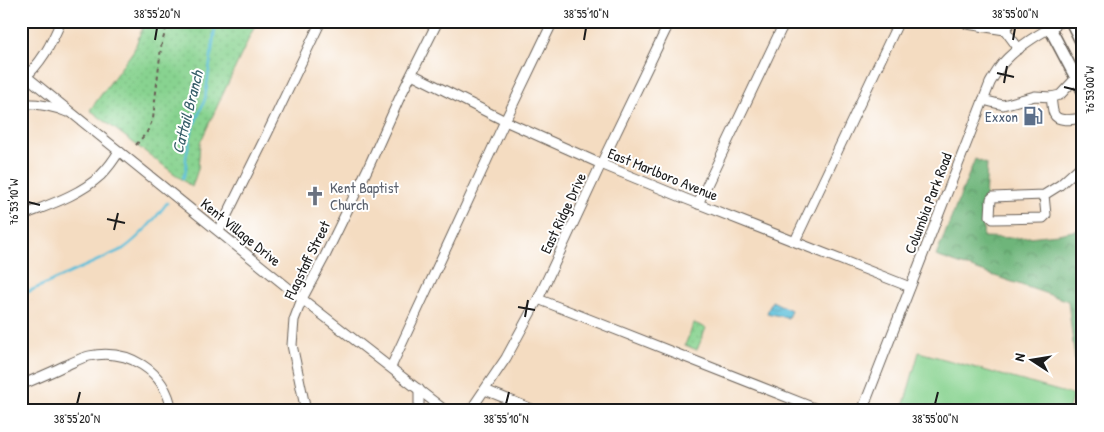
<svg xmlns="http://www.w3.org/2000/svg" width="1104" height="432" font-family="'Patrick Hand',sans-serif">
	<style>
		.forest { fill: url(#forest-crowns); stroke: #45684b }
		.park { fill: url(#park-dots); stroke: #527856 }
		.pitch { fill: #88d390; stroke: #527856 }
		.water { fill: url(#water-waves); stroke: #3c6e7b }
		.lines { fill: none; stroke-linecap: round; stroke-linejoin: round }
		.stream { stroke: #5cbfda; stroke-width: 2.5 }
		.minor-casing { stroke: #685f56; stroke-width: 11 }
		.major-casing { stroke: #685f56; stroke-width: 14 }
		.path { stroke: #685f56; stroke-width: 2; stroke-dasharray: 4 4; stroke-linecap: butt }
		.minor { stroke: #fff; stroke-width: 9 }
		.major { stroke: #fff; stroke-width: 11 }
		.ticks { fill: none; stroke: #1c1c1c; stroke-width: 2 }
		.labels { text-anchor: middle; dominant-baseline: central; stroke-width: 4; stroke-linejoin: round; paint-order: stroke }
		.service-label { font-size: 15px; fill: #4e5e75; stroke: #fff; text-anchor: end }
		.street-label { font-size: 15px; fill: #1c1c1c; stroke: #fff }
		.worship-label { font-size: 15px; fill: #5b616d; stroke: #fff; text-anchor: start }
		.water-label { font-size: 16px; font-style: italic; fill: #365d68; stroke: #fff }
		.neatline { fill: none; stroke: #1c1c1c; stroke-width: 2 }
		.ticks-label { font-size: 12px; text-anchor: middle; fill: #1c1c1c }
	</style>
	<defs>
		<pattern id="forest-crowns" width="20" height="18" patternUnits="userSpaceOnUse" patternTransform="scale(1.25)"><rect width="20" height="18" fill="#6eb57a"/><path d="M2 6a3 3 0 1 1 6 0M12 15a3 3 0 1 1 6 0" fill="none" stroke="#5a9263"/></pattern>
		<pattern id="park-dots" width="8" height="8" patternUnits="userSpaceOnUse" patternTransform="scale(1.25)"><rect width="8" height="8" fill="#88d390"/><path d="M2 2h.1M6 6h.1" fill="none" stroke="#75b57c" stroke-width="1.8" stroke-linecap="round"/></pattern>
		<pattern id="water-waves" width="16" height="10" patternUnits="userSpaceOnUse" patternTransform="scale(1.25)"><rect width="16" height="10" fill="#5cbfda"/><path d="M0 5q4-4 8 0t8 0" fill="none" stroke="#4b9ab0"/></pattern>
	</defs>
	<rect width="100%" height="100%" fill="#fff"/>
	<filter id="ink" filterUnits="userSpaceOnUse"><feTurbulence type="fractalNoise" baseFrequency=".02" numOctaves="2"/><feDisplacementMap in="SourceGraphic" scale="10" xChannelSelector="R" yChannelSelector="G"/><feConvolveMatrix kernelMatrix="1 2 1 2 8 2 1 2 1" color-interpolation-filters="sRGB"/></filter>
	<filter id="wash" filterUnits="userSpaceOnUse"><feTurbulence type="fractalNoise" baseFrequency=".0096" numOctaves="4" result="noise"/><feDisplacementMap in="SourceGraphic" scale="20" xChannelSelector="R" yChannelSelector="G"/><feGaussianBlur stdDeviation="1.12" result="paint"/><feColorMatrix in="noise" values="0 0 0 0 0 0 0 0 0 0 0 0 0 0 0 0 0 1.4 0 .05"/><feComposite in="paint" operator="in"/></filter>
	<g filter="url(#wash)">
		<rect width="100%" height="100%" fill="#f4dcc1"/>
		<!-- forest -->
		<polygon class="forest" points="975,159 987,164 983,237 1018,238 1058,234 1083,229 1083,411 1081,411 1068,301 936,256"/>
		<!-- park -->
		<g class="park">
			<polygon points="145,21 257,21 200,143 198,169 192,187 90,110 134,50"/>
			<polygon points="694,323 706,328 697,350 685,345"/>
		</g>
		<!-- pitch -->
		<polygon class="pitch" points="919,352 1073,395 1068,411 902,411"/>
		<!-- water -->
		<polygon class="water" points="772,301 791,310 788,318 767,313"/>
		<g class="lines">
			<!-- stream -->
			<g class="stream">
				<polyline points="183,178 186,170 186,157 192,130 205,99 216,21"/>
				<path d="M21,295L123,249C141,236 154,220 167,203"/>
			</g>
		</g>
	</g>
	<g filter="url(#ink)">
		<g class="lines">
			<defs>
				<g id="minor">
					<polyline points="770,21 783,27"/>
					<polyline points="965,21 967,24 1005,30 1019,49"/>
					<polyline points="998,21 1005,30 1012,21"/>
					<polyline points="21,72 302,299 446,411"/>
					<polyline points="412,74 505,121 601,164 686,199 910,287"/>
					<path d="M21,81C41,64 51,45 61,21"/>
					<path d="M1051,97C1052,102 1052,110 1054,114C1058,123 1075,119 1083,118"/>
					<polyline points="983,100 1003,105 1035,96 1051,97 1060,95 1076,78"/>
					<path d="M21,104C37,103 52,106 67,112"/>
					<polyline points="1044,195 1046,215 1043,218 993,219 990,216 991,199 993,197 1044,195 1060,185 1083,164"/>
					<polyline points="698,204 785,21"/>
					<path d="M21,216C48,205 78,196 100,176C108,168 114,160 119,151"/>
					<polyline points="219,231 268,132 321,21"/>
					<polyline points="795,241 899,21"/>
					<polyline points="538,299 822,411"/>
					<polyline points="391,367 505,121 553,21"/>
					<path d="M21,385C35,379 50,373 64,366C72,363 80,358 89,356C128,348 165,370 172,411"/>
					<polyline points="419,389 419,411"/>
					<polyline points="485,390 537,411"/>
					<polyline points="306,411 292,345 294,320 302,299 325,256 368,168 400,97 438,21"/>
					<polyline points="470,411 506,358 538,299 601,164 670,21"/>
					<path d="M862,411L990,83C994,76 998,69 1003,63C1019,45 1042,32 1063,21"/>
				</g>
				<g id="major">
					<polyline points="1046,21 1083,91"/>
					<polyline points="1071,21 1083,45"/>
				</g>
			</defs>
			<!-- minor casing -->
			<use href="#minor" class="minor-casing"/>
			<!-- major casing -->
			<use href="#major" class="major-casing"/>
			<!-- path -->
			<g class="path">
				<polyline points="1079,100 1083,106"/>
				<polyline points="136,145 147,132 153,119 161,47 168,21"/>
			</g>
			<!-- minor -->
			<use href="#minor" class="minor"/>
			<!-- major -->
			<use href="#major" class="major"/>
		</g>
	</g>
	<!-- ticks -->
	<path class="ticks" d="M155,40L157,28M584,40L586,28M1013,40L1015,28M997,73L1014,77M1004,83L1007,66M1064,87L1076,90M28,202L40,205M107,219L125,223M114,230L118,213M518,307L535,310M525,317L528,300M77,404L80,392M506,404L509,392M935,404L938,392"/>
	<!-- icons -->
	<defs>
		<symbol id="fuel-bare" viewBox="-9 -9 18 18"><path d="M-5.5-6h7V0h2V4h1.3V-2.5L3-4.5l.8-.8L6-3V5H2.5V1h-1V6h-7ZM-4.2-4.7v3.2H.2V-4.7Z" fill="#5c6f8a" stroke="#fff" stroke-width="2.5" paint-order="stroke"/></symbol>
		<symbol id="church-bare" viewBox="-9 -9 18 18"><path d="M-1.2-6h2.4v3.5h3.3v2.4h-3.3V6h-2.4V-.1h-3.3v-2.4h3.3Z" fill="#6b7280" stroke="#fff" stroke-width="2.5" paint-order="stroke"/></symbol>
	</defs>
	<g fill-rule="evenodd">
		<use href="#fuel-bare" x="1019" y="102" width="28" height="28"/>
		<use href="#church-bare" x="301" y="182" width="28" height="28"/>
	</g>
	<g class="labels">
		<!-- service labels -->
		<g class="service-label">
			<text x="1018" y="116">Exxon</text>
		</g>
		<!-- street labels -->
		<g class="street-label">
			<text transform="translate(663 174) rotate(22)">East Marlboro Avenue</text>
			<text transform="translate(928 203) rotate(-69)">Columbia Park Road</text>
			<text transform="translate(563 213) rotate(-65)">East Ridge Drive</text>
			<text transform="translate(241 232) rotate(39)">Kent Village Drive</text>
			<text transform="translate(307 260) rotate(-64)">Flagstaff Street</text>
		</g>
		<!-- worship labels -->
		<g class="worship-label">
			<text x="330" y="187">Kent Baptist<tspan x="330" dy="17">Church</tspan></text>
		</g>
		<!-- water labels -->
		<g class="water-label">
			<text transform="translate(187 112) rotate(-76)">Cattail Branch</text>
		</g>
	</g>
	<!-- margin -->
	<rect width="1104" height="432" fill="none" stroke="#fff" stroke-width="55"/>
	<!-- north arrow -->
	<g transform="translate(1032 360) rotate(282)" stroke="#ffffff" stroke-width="4" paint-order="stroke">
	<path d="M0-4L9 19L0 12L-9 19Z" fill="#1c1c1c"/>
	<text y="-8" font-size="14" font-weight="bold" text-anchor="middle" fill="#1c1c1c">N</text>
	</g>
	<rect x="28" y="28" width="1048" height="376" class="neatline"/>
	<g class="ticks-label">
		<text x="157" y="18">38°55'20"N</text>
		<text x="586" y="18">38°55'10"N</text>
		<text x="1015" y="18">38°55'00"N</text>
		<text transform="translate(1090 90) rotate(-90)" y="4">76°53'00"W</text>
		<text transform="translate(14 202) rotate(-90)" y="4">76°53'10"W</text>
		<text x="77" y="423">38°55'20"N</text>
		<text x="506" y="423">38°55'10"N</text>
		<text x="935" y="423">38°55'00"N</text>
	</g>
</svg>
